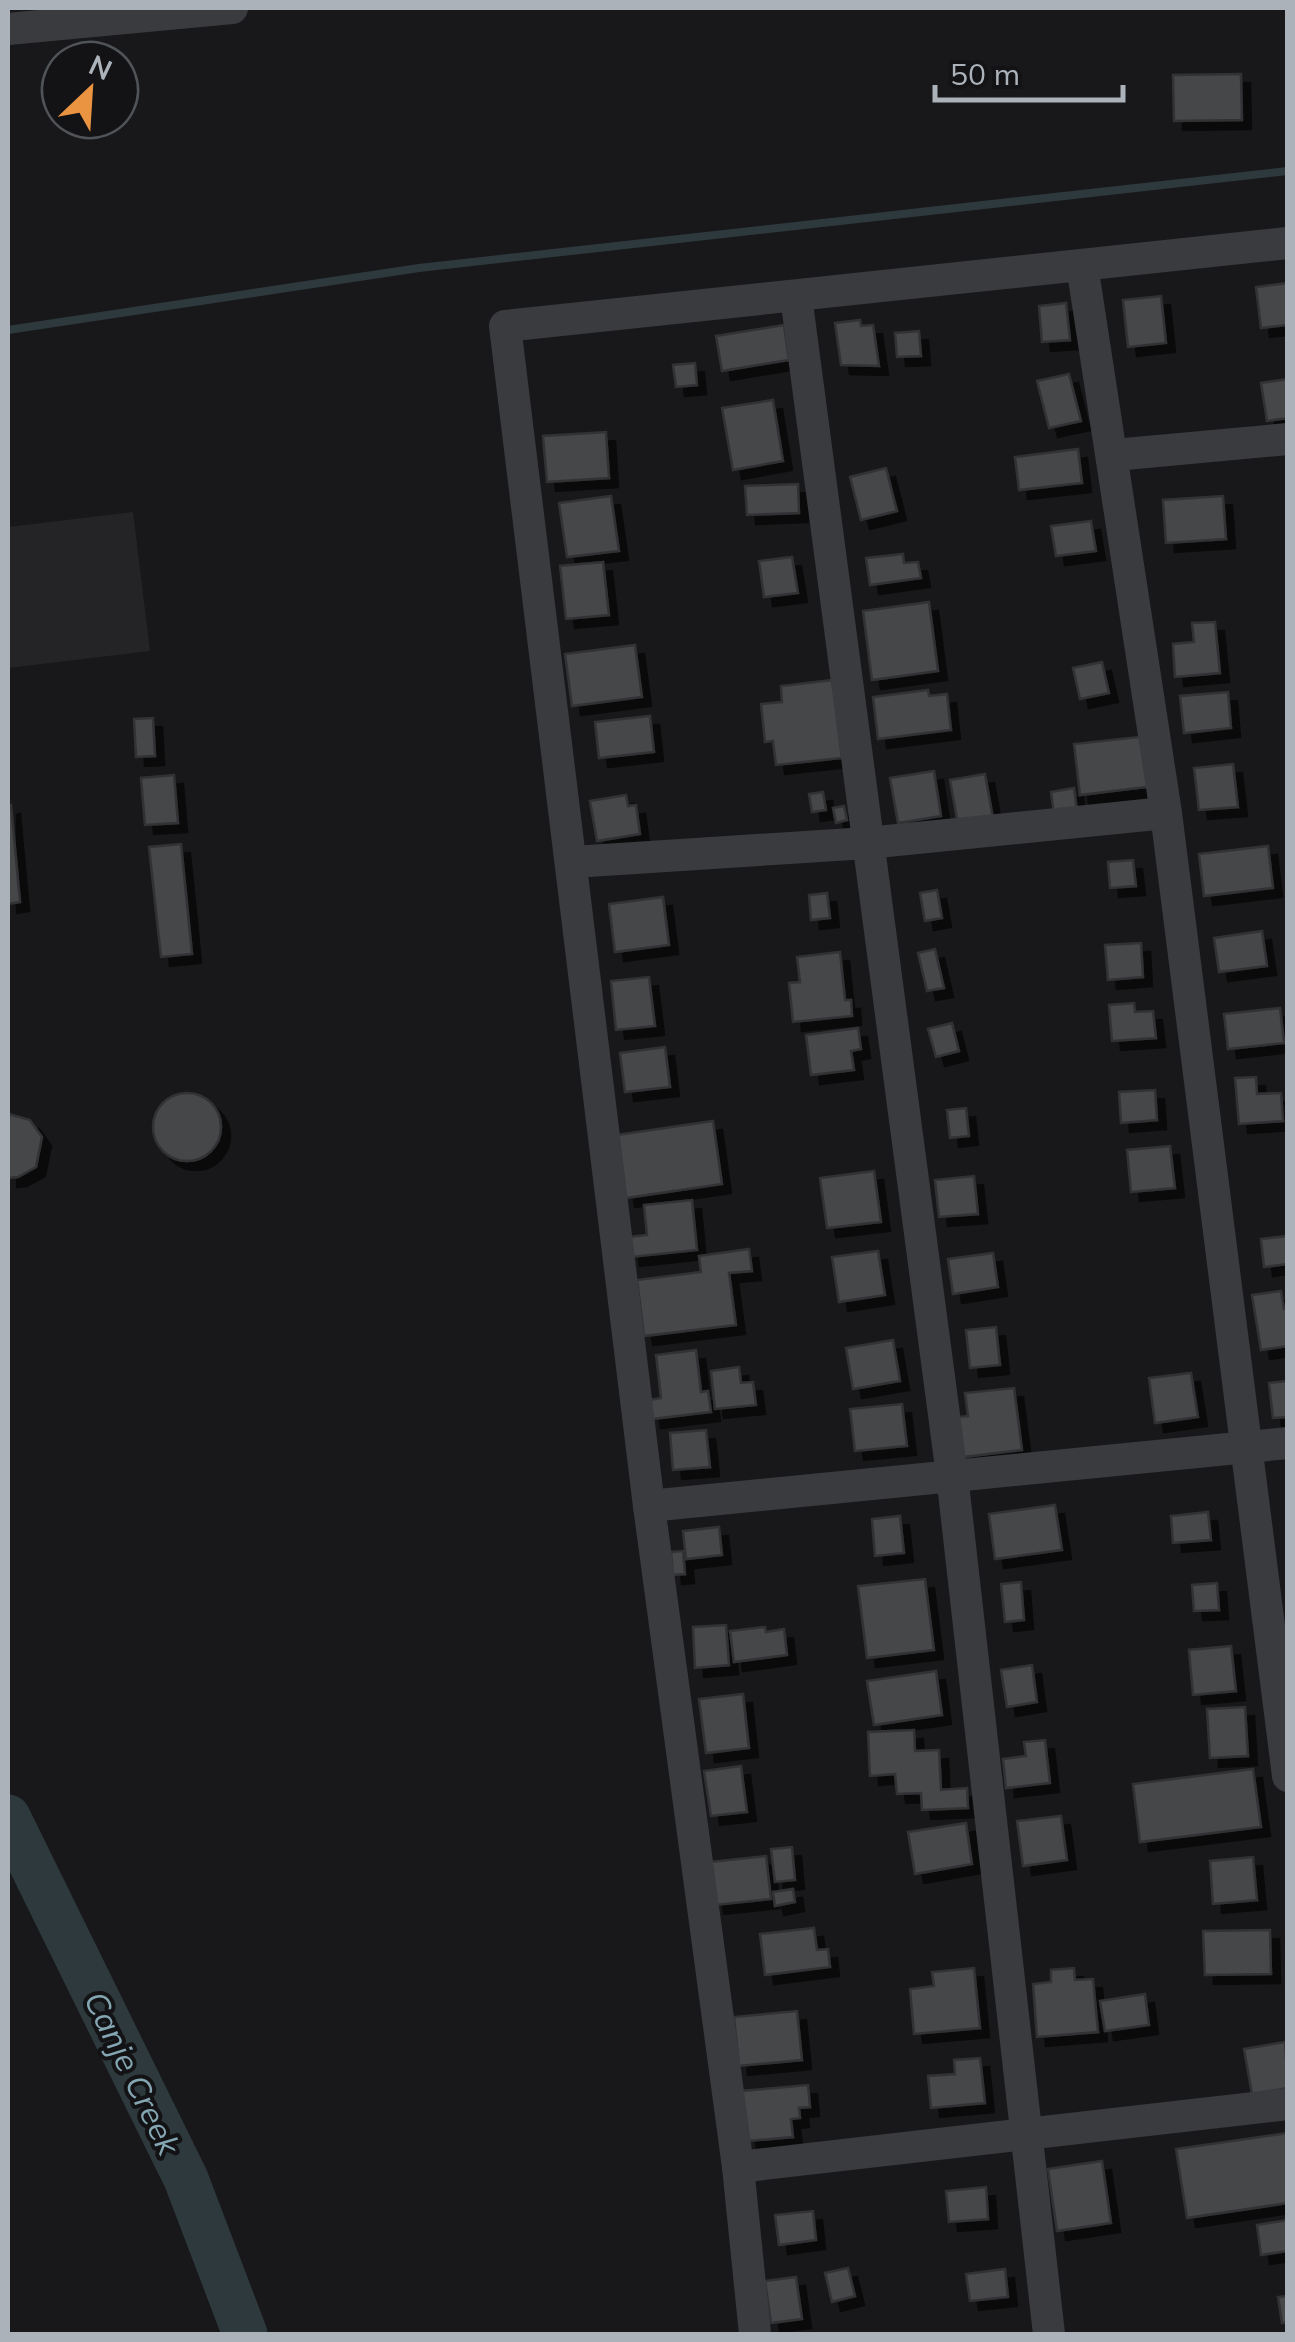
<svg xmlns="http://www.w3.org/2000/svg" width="1295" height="2342" font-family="Mulish,sans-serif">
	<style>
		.built { fill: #242427 }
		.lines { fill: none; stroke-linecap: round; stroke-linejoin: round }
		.stream { stroke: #2e393d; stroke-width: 8 }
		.river { stroke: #2e393d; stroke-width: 45 }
		.building { fill: #45464a; stroke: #323336; stroke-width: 2.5; filter: url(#shadow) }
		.minor { stroke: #393b3f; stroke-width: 32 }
		.labels { text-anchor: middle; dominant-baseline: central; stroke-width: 8; stroke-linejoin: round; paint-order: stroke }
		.water-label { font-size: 32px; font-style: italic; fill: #84a5b2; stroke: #131315 }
	</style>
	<defs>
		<filter id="shadow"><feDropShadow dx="9" dy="9" stdDeviation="0" flood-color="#0009"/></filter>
	</defs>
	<rect width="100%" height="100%" fill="#18181a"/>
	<!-- built -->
	<polygon class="built" points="133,512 150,651 8,668 8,527"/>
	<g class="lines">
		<!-- stream -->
		<polyline class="stream" points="8,330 419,268 1288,171"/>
		<!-- river -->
		<polyline class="river" points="8,1817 186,2179 245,2334"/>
	</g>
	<!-- building -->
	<g class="building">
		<polygon points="1241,74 1242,120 1174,121 1173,75"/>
		<polygon points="1288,283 1288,325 1261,328 1256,287"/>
		<polygon points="1161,296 1166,343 1128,347 1123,300"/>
		<polygon points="1066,303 1070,340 1042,342 1039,306"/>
		<polygon points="860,320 861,326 873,325 879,366 841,365 835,323"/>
		<polygon points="784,325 789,360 722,371 716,336"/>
		<polygon points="919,331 921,356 897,357 895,333"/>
		<polygon points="695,363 697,385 676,387 673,365"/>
		<polygon points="1069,374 1081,421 1049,428 1037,381"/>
		<polygon points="1288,379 1288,418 1267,421 1261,383"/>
		<polygon points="773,400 783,461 733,470 722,408"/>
		<polygon points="606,432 609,478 547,482 543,436"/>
		<polygon points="1078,449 1082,483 1019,490 1015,457"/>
		<polygon points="886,468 897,511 861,520 850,477"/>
		<polygon points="798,484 799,513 747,515 745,486"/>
		<polygon points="611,496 619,551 567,557 559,503"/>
		<polygon points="1223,496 1226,539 1166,543 1163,500"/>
		<polygon points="1091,521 1096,551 1056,556 1051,526"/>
		<polygon points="903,554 904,563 918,562 921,578 870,585 866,558"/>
		<polygon points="792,557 798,593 764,597 759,561"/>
		<polygon points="603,562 609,615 566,619 560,566"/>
		<polygon points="929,602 938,671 872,680 863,611"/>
		<polygon points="1215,622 1220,673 1175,677 1173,644 1194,642 1192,623"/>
		<polygon points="635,645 642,697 572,706 565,654"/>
		<polygon points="1102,662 1109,693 1080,699 1073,668"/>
		<polygon points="833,680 842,758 776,765 773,741 765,742 761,704 782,702 781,686"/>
		<polygon points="928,690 929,696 947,694 951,730 878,739 873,697"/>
		<polygon points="1228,692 1231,728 1184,733 1180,696"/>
		<polygon points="650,716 654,752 599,758 595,722"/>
		<polygon points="153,718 155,756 136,757 134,719"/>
		<polygon points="1148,736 1155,786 1080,795 1074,744"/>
		<polygon points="1233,764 1238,807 1199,810 1194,768"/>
		<polygon points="934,771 941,816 898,823 890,778"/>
		<polygon points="985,774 993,818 958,825 950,780"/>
		<polygon points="174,775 178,823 145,825 141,778"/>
		<polygon points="1074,788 1077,811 1054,814 1051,792"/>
		<polygon points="823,792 826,810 812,812 809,794"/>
		<polygon points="626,795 628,806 636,805 640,834 597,841 590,801"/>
		<polygon points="11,805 20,902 8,904 8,806"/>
		<polygon points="844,806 847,820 836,823 833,808"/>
		<polygon points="181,844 192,954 161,957 149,847"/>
		<polygon points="1268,846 1273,888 1204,896 1199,854"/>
		<polygon points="1133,860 1136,886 1110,888 1108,862"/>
		<polygon points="937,890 942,918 925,921 920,893"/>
		<polygon points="827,893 830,918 811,920 809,895"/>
		<polygon points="663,897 669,945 615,952 609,904"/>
		<polygon points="1262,931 1267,966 1219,972 1214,938"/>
		<polygon points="1141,943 1143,977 1108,980 1105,945"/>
		<polygon points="935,949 944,988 927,991 918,953"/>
		<polygon points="840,952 845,1000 851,1000 852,1016 793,1022 789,983 800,982 797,957"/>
		<polygon points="649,977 655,1026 616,1030 611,981"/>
		<polygon points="1134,1003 1135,1012 1153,1011 1156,1038 1112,1041 1109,1005"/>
		<polygon points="1280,1008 1284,1043 1228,1049 1224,1014"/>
		<polygon points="952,1023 959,1051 936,1057 928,1029"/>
		<polygon points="858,1028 861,1049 851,1051 854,1070 811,1075 806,1035"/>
		<polygon points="665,1047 670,1087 625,1092 620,1053"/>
		<polygon points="1256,1077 1257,1094 1281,1093 1283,1121 1239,1124 1235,1078"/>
		<polygon points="1155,1090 1157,1120 1121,1123 1119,1092"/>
		<circle cx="187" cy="1127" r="34"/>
		<polygon points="966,1108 969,1136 950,1138 947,1110"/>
		<polygon points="9,1114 30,1120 42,1137 36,1167 18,1177 8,1178"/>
		<polygon points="713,1121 722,1184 626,1198 617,1135"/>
		<polygon points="1170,1146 1175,1188 1131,1192 1127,1150"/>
		<polygon points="874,1171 881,1222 827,1228 820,1178"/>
		<polygon points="974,1176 978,1214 939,1217 935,1180"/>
		<polygon points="692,1200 697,1250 631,1257 628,1237 647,1235 644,1205"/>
		<polygon points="1288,1236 1288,1264 1264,1267 1261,1239"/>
		<polygon points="749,1249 752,1271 729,1273 736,1325 644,1336 637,1280 701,1272 699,1256"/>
		<polygon points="878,1251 885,1295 839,1302 832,1257"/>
		<polygon points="993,1253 998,1287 953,1294 948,1259"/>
		<polygon points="1281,1291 1284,1309 1288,1308 1288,1346 1261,1350 1252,1295"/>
		<polygon points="996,1327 1000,1365 970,1368 966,1330"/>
		<polygon points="893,1340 900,1381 853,1389 846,1348"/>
		<polygon points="696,1350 701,1392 708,1391 711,1412 652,1419 649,1400 661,1398 656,1355"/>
		<polygon points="739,1367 741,1383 753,1382 756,1405 715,1409 711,1371"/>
		<polygon points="1191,1373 1198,1417 1155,1423 1149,1378"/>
		<polygon points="1288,1381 1288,1417 1273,1418 1269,1383"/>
		<polygon points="1014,1388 1022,1450 963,1457 958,1417 968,1416 965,1393"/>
		<polygon points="902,1404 907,1446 855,1451 850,1409"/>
		<polygon points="706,1430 710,1467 673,1470 670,1433"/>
		<polygon points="1055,1505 1062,1550 995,1559 989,1514"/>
		<polygon points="1208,1512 1211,1540 1173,1543 1171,1516"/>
		<polygon points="900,1516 904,1553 875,1556 872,1519"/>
		<polygon points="719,1527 722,1555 686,1559 683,1531"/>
		<polygon points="683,1551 685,1574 673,1575 671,1552"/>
		<polygon points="925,1579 934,1650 867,1658 858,1586"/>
		<polygon points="1021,1582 1024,1620 1005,1622 1001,1584"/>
		<polygon points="1217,1583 1219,1610 1194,1611 1192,1585"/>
		<polygon points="726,1625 729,1665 695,1668 693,1627"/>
		<polygon points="765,1627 766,1632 784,1629 787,1655 734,1662 730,1631"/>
		<polygon points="1231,1646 1236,1691 1193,1695 1189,1650"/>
		<polygon points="1032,1665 1037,1702 1007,1707 1001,1670"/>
		<polygon points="936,1671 942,1715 874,1725 867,1681"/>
		<polygon points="743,1694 749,1748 706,1753 699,1699"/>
		<polygon points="1245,1707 1248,1756 1210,1758 1207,1709"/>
		<polygon points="914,1730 915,1751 939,1750 941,1790 967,1788 968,1808 922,1810 921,1793 897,1794 895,1774 870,1776 868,1732"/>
		<polygon points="1045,1740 1050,1783 1006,1788 1003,1759 1026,1756 1024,1742"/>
		<polygon points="741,1766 747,1812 711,1816 704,1771"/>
		<polygon points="1253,1769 1261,1827 1140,1842 1133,1784"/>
		<polygon points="1061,1816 1067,1860 1023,1866 1017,1821"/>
		<polygon points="966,1823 972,1864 915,1874 908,1832"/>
		<polygon points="792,1847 795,1880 775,1882 771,1849"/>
		<polygon points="766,1856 771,1899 715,1905 710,1862"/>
		<polygon points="1253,1857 1257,1900 1213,1904 1210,1861"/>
		<polygon points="793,1889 795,1902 775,1906 773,1892"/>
		<polygon points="814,1928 817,1950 828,1949 830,1967 765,1975 760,1934"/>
		<polygon points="1270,1930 1271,1974 1205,1975 1203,1931"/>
		<polygon points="974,1968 980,2028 914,2034 910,1989 934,1986 932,1972"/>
		<polygon points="1074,1968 1075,1980 1093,1979 1098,2032 1037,2037 1033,1984 1051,1982 1051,1970"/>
		<polygon points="1145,1994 1149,2025 1105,2031 1100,2001"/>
		<polygon points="797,2011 802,2060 739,2066 734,2017"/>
		<polygon points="1285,2042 1288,2088 1252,2094 1244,2049"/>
		<polygon points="980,2058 985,2103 931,2108 928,2076 955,2074 954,2060"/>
		<polygon points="808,2085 810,2107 799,2108 800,2118 791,2119 793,2137 748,2141 742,2091"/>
		<polygon points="1288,2133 1288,2203 1187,2218 1176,2149"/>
		<polygon points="1102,2161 1111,2223 1057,2231 1048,2169"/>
		<polygon points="986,2187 988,2219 949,2222 946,2191"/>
		<polygon points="813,2211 816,2240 779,2245 775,2215"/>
		<polygon points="1288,2220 1288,2251 1261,2255 1257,2225"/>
		<polygon points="848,2268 855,2296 832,2302 825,2273"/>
		<polygon points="1005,2269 1008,2297 970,2301 966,2274"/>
		<polygon points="796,2277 802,2319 771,2323 765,2281"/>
		<polygon points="1288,2296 1288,2322 1282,2323 1278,2297"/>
	</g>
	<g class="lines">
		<!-- minor -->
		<g class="minor">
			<polyline points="8,29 232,8"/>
			<polyline points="1082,265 1166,813 1288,1776"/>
			<polyline points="796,296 952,1475 1049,2334"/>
			<polyline points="1114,455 1288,439"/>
			<polyline points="573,862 867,843 1166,813"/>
			<polyline points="649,1506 1288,1443"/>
			<polyline points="738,2167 1288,2104"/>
			<polyline points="755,2334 738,2167 649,1506 505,326 1288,243"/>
		</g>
	</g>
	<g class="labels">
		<!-- water labels -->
		<g class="water-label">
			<text transform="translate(133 2073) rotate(64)">Canje Creek</text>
		</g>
	</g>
	<!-- border -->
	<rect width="1295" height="2342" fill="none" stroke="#abb2b9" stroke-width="20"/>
	<!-- north arrow -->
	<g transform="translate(90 90) rotate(25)"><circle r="48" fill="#131315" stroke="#505357" stroke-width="2.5"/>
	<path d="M0-8L18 38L0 25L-18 38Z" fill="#ea9340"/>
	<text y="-15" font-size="28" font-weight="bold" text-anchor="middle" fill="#abb2b9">N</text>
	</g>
	<!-- scale -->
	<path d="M935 85v15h188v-15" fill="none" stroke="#abb2b9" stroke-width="5"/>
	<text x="950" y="85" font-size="30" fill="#abb2b9" stroke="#131315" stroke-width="8" paint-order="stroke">50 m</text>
</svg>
